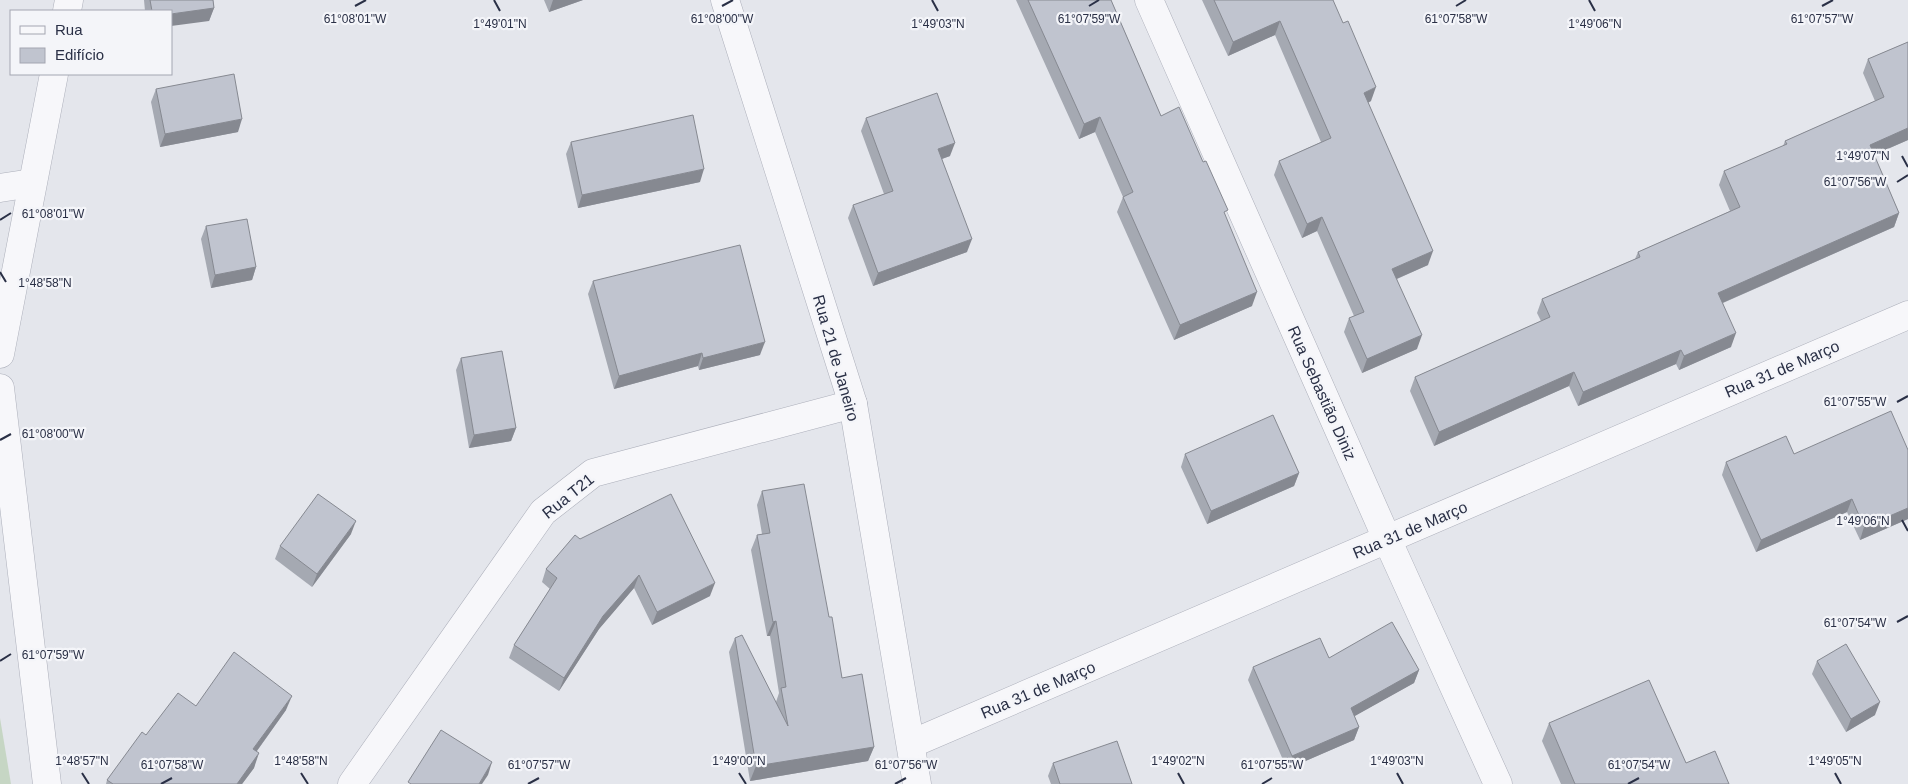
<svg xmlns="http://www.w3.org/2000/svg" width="1908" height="784" font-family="Helvetica,sans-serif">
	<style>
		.green { fill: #c6d6c4 }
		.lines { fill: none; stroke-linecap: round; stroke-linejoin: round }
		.minor-casing { stroke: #acafba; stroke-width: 29 }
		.minor { stroke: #f7f7fa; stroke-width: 28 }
		.wall { fill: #a5a9b2 }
		.shaded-wall { fill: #868991 }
		.building { fill: #c0c4cf; stroke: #868991 }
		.ticks { fill: none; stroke: #2a3046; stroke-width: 2 }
		.labels { text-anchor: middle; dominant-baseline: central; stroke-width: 4.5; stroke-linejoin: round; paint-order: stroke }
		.street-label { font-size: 16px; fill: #2a3046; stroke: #f4f5f9 }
		.ticks-label { font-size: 12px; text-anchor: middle; fill: #2a3046; stroke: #f4f5f9; stroke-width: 4.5; stroke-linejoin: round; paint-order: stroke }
	</style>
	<rect width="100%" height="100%" fill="#e4e6ec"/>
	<!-- green -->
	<polygon class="green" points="0,718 11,784 0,784"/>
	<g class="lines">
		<defs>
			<g id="minor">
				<polyline points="725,0 853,404 917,784"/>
				<polyline points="1149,0 1387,539 1498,784"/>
				<polyline points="67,11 69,0"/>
				<polyline points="0,188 32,183"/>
				<polyline points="0,354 54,74"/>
				<polyline points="0,388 47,784"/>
				<polyline points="911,744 1908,315"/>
				<polyline points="352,784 543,512 593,473 853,404"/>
			</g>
		</defs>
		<!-- minor casing -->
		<use href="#minor" class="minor-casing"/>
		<!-- minor -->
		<use href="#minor" class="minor"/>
	</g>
	<!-- wall -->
	<g class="wall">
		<polygon points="144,0 213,0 214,8 209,21 171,11 145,11"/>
		<polygon points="544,0 583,0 549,12"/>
		<polygon points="1016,0 1111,0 1161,116 1225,216 1252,306 1174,340 1117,212 1123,197 1095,132 1079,139"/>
		<polygon points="1202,0 1333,0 1371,101 1368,103 1428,265 1397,279 1417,349 1362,373 1344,332 1349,318 1354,316 1317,231 1302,238 1274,175 1279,161 1321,142 1275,35 1228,56"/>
		<polygon points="1908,42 1908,140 1874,155 1899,213 1894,227 1723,303 1731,347 1679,370 1676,364 1578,406 1569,386 1434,446 1410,391 1415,377 1541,321 1537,313 1542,299 1635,259 1638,252 1730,211 1719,185 1724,171 1783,146 1785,141 1875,101 1863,73 1868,59"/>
		<polygon points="156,89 238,132 160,147 151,102"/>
		<polygon points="866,118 950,156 942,159 967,252 873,286 848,218 853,205 884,194 861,131"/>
		<polygon points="571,142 700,182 578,208 566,154"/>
		<polygon points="206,226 256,267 252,280 211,288 201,239"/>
		<polygon points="593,281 760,355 699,370 698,366 614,389 588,294"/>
		<polygon points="461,358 516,428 511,441 469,448 456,370"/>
		<polygon points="1908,450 1908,519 1860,540 1847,512 1756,552 1722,475 1726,462 1794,454"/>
		<polygon points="1185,454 1299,473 1294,486 1207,524 1181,467"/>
		<polygon points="762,491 829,617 842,678 874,747 868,761 750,781 729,652 735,638 776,702 779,693 770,636 767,636 751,550 757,535 762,534 757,505"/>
		<polygon points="351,534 312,587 275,559 280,546"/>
		<polygon points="580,539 710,596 652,625 634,588 599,629 559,691 509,658 514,645 550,589 542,582 546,569"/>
		<polygon points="1329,658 1419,670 1414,683 1354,716 1359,727 1354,740 1287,769 1248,680 1253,667"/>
		<polygon points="1817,661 1875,715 1846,732 1812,674"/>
		<polygon points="196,706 286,710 257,751 254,768 242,784 106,784 107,780 146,735"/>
		<polygon points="1549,723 1686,763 1729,784 1561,784 1542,741"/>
		<polygon points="1053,763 1132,784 1051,784 1048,776"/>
	</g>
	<!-- shaded-wall -->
	<g class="shaded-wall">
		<polygon points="553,0 583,0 549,12"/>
		<polygon points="214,8 209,21 171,26 171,14"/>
		<polygon points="1280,21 1275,35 1228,56 1233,42"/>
		<polygon points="1376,87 1371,101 1359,107 1364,93"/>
		<polygon points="1100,117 1095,132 1079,139 1084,124"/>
		<polygon points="242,119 238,132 160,147 165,134"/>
		<polygon points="1908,128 1908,140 1864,159 1870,145"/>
		<polygon points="955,143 950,156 933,162 938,149"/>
		<polygon points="704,169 700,182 578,208 582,195"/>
		<polygon points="1899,213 1894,227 1713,307 1718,293"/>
		<polygon points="1322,217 1317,231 1302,238 1307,224"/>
		<polygon points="972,239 967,252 873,286 878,273"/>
		<polygon points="1433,251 1428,265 1387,283 1392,269"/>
		<polygon points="256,267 252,280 211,288 215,275"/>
		<polygon points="1257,292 1252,306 1174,340 1180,325"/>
		<polygon points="1736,333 1731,347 1679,370 1684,356"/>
		<polygon points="1422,335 1417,349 1362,373 1367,359"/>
		<polygon points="765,342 760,355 699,370 703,358"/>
		<polygon points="1681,350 1676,364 1578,406 1583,392"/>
		<polygon points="702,353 698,366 614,389 619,376"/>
		<polygon points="1574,372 1569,386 1434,446 1439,432"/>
		<polygon points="516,428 511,441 469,448 474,435"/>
		<polygon points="1299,473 1294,486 1207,524 1211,511"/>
		<polygon points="1852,499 1847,512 1756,552 1761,540"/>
		<polygon points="1908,508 1908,519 1860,540 1864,527"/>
		<polygon points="356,521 351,534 312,587 317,574"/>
		<polygon points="639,575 634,588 599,629 559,691 564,678 603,616"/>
		<polygon points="715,583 710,596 652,625 657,612"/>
		<polygon points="776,621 770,636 767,636 773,622"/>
		<polygon points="1419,670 1414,683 1346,721 1351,708"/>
		<polygon points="292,696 286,710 248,763 253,749"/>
		<polygon points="1880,702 1875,715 1846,732 1851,719"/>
		<polygon points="1359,727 1354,740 1287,769 1292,756"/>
		<polygon points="874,747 868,761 750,781 756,766"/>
		<polygon points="259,753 254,768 242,784 237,784"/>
		<polygon points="492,762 488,775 482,784 479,784"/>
	</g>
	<!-- building -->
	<g class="building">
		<polygon points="150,0 213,0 214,8 171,14 171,11 152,11"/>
		<polygon points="1028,0 1111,0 1161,116 1179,107 1203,162 1206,161 1228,210 1224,212 1257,292 1180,325 1123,197 1133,192 1100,117 1084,124"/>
		<polygon points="1214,0 1333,0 1343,23 1348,21 1376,87 1364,93 1433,251 1392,269 1422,335 1367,359 1349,318 1364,312 1322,217 1307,224 1279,161 1331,138 1280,21 1233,42"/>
		<polygon points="1908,42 1908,128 1870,145 1899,213 1718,293 1736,333 1684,356 1681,350 1583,392 1574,372 1439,432 1415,377 1550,317 1542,299 1640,257 1638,252 1740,207 1724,171 1787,144 1785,141 1884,97 1868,59"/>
		<polygon points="234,74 242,119 165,134 156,89"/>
		<polygon points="937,93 955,143 938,149 972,239 878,273 853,205 893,191 866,118"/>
		<polygon points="693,115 704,169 582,195 571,142"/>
		<polygon points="247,219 256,267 215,275 206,226"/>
		<polygon points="740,245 765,342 703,358 702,353 619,376 593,281"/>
		<polygon points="502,351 516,428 474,435 461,358"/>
		<polygon points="1891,411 1908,450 1908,508 1864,527 1852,499 1761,540 1726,462 1786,436 1794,454"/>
		<polygon points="1273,415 1299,473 1211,511 1185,454"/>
		<polygon points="804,484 829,617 832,617 842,678 862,674 874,747 756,766 735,638 742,635 788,726 781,688 786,687 776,621 773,622 757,535 770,533 762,491"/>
		<polygon points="318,494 356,521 317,574 280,546"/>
		<polygon points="671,494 715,583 657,612 639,575 603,616 564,678 514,645 557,578 546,569 575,535 580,539"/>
		<polygon points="1392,622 1419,670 1351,708 1359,727 1292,756 1253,667 1320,638 1329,658"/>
		<polygon points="1846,644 1880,702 1851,719 1817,661"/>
		<polygon points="234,652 292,696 253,749 259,753 237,784 113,784 107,780 142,732 146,735 178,693 196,706"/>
		<polygon points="1649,680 1686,763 1715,751 1729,784 1575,784 1549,723"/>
		<polygon points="441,730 492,762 479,784 411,784 408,782"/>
		<polygon points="1117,741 1132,784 1060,784 1053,763"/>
	</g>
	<!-- ticks -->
	<path class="ticks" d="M494,0L500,11M932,0L938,11M1589,0L1595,11M355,6L366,0M722,6L733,0M1089,6L1099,0M1456,6L1466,0M1822,6L1833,0M1902,156L1908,167M1897,182L1908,175M0,220L11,213M0,272L6,282M1897,402L1908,396M0,440L11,434M1902,520L1908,531M1897,622L1908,616M0,661L11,654M82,773L89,784M301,773L308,784M739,773L746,784M1178,773L1184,784M1397,773L1403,784M1835,773L1841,784M161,784L172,778M528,784L539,778M895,784L906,778M1262,784L1272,778M1628,784L1639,778"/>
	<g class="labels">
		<!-- street labels -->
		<g class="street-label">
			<text transform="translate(836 358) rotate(74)">Rua 21 de Janeiro</text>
			<text transform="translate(1782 369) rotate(-23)">Rua 31 de Março</text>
			<text transform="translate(1322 393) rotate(66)">Rua Sebastião Diniz</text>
			<text transform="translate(568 496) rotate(-39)">Rua T21</text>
			<text transform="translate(1410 530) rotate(-23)">Rua 31 de Março</text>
			<text transform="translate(1038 690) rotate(-23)">Rua 31 de Março</text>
		</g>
	</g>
	<g class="ticks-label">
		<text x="355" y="23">61°08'01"W</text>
		<text x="722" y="23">61°08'00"W</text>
		<text x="1089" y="23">61°07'59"W</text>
		<text x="1456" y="23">61°07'58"W</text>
		<text x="1822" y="23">61°07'57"W</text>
		<text x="500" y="28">1°49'01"N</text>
		<text x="938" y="28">1°49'03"N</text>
		<text x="1595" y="28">1°49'06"N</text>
		<text x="1863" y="160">1°49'07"N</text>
		<text x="1855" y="186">61°07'56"W</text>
		<text x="53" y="218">61°08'01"W</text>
		<text x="45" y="287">1°48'58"N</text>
		<text x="1855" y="406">61°07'55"W</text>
		<text x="53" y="438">61°08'00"W</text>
		<text x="1863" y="525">1°49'06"N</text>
		<text x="1855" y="627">61°07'54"W</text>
		<text x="53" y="659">61°07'59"W</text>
		<text x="82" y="765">1°48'57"N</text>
		<text x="301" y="765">1°48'58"N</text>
		<text x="739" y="765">1°49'00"N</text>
		<text x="1178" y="765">1°49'02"N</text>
		<text x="1397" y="765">1°49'03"N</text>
		<text x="1835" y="765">1°49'05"N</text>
		<text x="172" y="769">61°07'58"W</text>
		<text x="539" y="769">61°07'57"W</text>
		<text x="906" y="769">61°07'56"W</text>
		<text x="1272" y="769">61°07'55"W</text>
		<text x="1639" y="769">61°07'54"W</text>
	</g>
	<!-- legend -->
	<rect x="10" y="10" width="162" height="65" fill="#f4f5f9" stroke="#a3a6b1"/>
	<rect x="20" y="26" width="25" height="8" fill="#f7f7fa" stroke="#a3a6b1"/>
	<text x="55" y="35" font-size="15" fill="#2a3046">Rua</text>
	<rect x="20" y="48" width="25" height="15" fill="#c0c4cf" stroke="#a3a6b1"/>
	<text x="55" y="60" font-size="15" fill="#2a3046">Edifício</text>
</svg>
